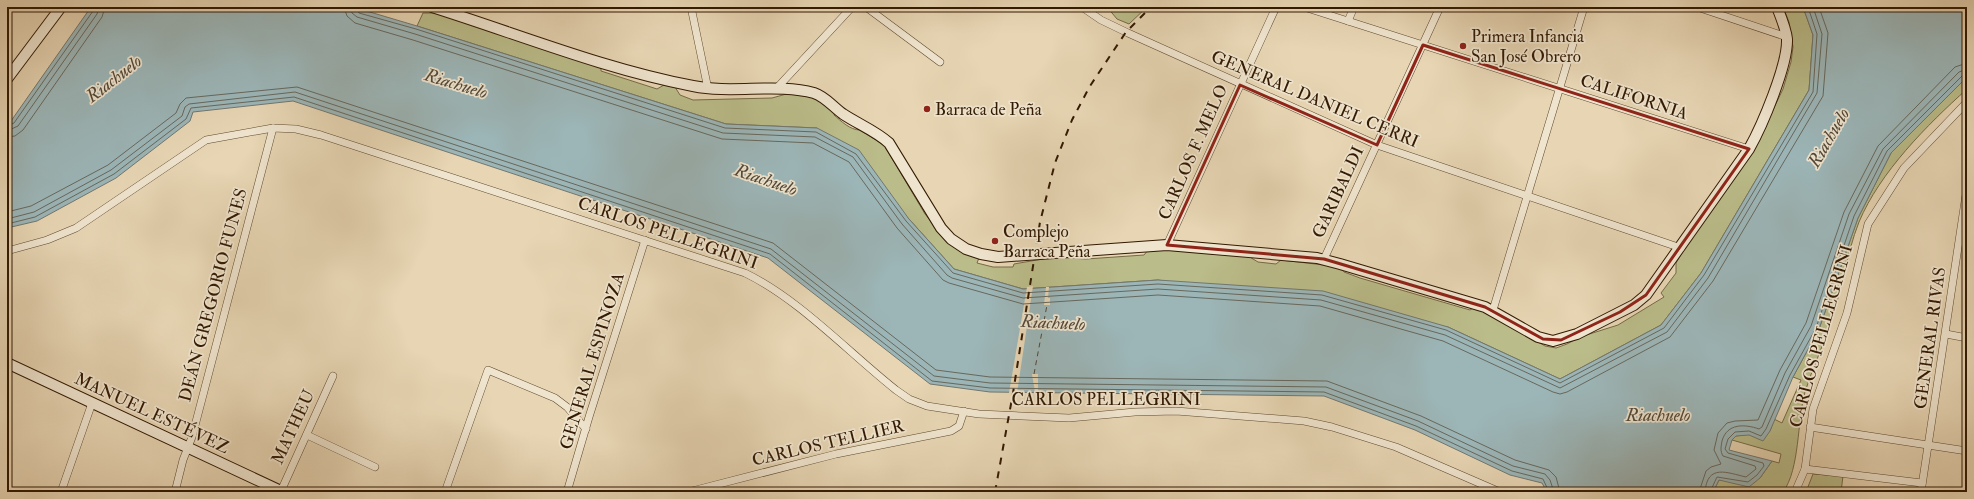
<svg xmlns="http://www.w3.org/2000/svg" width="1974" height="499" font-family="'IM FELL Double Pica',serif">
	<style>
		.green { fill: #babc89; stroke: #766a46 }
		.water { fill: #9cb6b8; stroke: #72776f }
		.pier { fill: #e7d5b3 }
		.lines { fill: none; stroke-linecap: round; stroke-linejoin: round }
		.shore { stroke: #67685d; stroke-width: 1 }
		.ferry { stroke: #524839; stroke-width: 1; stroke-dasharray: 5 4; stroke-linecap: butt }
		.minor-casing { stroke: #5f482e; stroke-width: 8 }
		.secondary-casing { stroke: #321902; stroke-width: 12 }
		.minor { stroke: #efe4ce; stroke-width: 7 }
		.secondary { stroke: #efe4ce; stroke-width: 10 }
		.rail { stroke: #321902; stroke-width: 2; stroke-dasharray: 7 7; stroke-linecap: butt }
		.marked { fill: none; stroke: #8f2418; stroke-width: 3; stroke-linejoin: round }
		.poi-dot { fill: #8f2418; stroke: #efe4ce; stroke-width: 1.5 }
		.labels { text-anchor: middle; dominant-baseline: central; stroke-width: 3.5; stroke-linejoin: round; paint-order: stroke }
		.poi-label { font-size: 17px; fill: #321902; stroke: #efe4ce; text-anchor: start }
		.street-label { font-size: 17px; fill: #321902; stroke: #efe4ce }
		.water-label { font-size: 18px; font-style: italic; fill: #524839; stroke: #efe4ce }
	</style>
	<rect width="100%" height="100%" fill="#e7d5b3"/>
	<filter id="stains"><feTurbulence type="fractalNoise" baseFrequency=".005" numOctaves="4"/><feColorMatrix values="0 0 0 0 .2 0 0 0 0 .09 0 0 0 0 .02 0 0 0 .5 -.17"/></filter>
	<radialGradient id="worn" r=".72"><stop offset=".6" stop-color="#630" stop-opacity="0"/><stop offset="1" stop-color="#630" stop-opacity=".3"/></radialGradient>
	<!-- green -->
	<g class="green">
		<polygon points="1107,7 1147,7 1129,24 1117,19"/>
		<path d="M1783,7H1803L1813,35L1809,90L1701,273L1661,325L1560,379L1448,327L1158,280L1023,289L954,269L909,219L817,128L726,124L417,26L423,13H437L601,67V71L657,89L664,85L675,87L680,95L693,100L772,98L790,93L808,95L825,102L835,112L834,115C841,121 850,130 860,130L884,145L925,214L939,231L979,258L977,263L993,267H1013L1014,264L1054,257L1086,259L1144,255L1148,250L1172,249L1248,256L1258,262L1276,264L1281,260L1341,267L1344,272L1360,278L1470,310L1475,307L1492,315L1545,346L1556,348L1567,344L1580,337L1618,325L1664,297L1661,293L1676,273V263L1696,230L1759,139L1783,89L1791,62L1793,47L1789,22Z"/>
		<path d="M1967,77V89C1927,125 1880,172 1859,222C1846,255 1842,291 1830,324C1823,347 1812,369 1805,392C1797,421 1800,469 1783,492H1713L1719,480L1760,478L1772,461L1779,463L1781,454L1732,440L1736,436L1770,431L1774,419L1782,423L1801,380L1793,377L1819,329L1858,218L1891,153Z"/>
		<polygon points="1813,474 1843,476 1841,492 1806,492"/>
	</g>
	<!-- water -->
	<polygon class="water" points="91,7 353,7 417,26 726,124 817,128 859,150 909,219 954,269 1023,289 1158,280 1323,291 1448,327 1560,379 1661,325 1701,273 1809,90 1813,35 1803,7 1967,7 1967,77 1891,153 1858,218 1819,329 1793,377 1770,431 1763,441 1749,435 1736,436 1732,440 1729,450 1772,461 1760,478 1749,487 1719,480 1713,492 1547,492 1542,483 1510,475 1415,430 1324,396 990,392 930,384 768,258 293,101 193,112 190,121 116,178 37,221 7,228 7,123 11,121"/>
	<!-- pier -->
	<g class="pier">
		<polygon points="1033,286 1017,393 1009,393 1027,287"/>
		<polygon points="1046,287 1049,287 1048,298 1050,298 1050,305 1044,305"/>
		<polygon points="1032,374 1038,374 1038,392 1035,392"/>
	</g>
	<g class="lines">
		<!-- shore -->
		<g class="shore">
			<polyline points="344,7 347,16 355,23 413,40 722,139 813,143 849,162 897,228 943,280 949,283 1023,304 1158,295 1320,306 1443,341 1553,392 1560,394 1567,392 1670,337 1713,281 1823,96 1828,33 1819,7"/>
			<polyline points="350,7 352,13 357,17 415,34 723,133 815,137 853,157 902,224 947,275 952,278 1023,298 1158,289 1321,300 1445,335 1560,388 1667,332 1708,278 1817,93 1822,34 1813,7"/>
			<polyline points="356,7 359,13 416,29 725,128 816,132 856,154 906,221 953,273 1023,293 1158,284 1322,295 1446,330 1560,383 1664,328 1704,275 1813,92 1817,34 1808,7"/>
			<polyline points="7,126 14,123 93,11 94,7"/>
			<polyline points="7,131 18,126 97,14 99,7"/>
			<polyline points="7,137 15,136 23,130 102,17 105,7"/>
			<polyline points="7,212 31,206 108,165 176,113 180,104 186,98 297,87 773,243 936,370 990,377 1327,381 1421,416 1515,460 1549,470 1556,477 1560,492"/>
			<polyline points="7,219 34,212 111,170 182,116 185,107 189,104 295,92 771,249 934,376 990,383 1326,387 1418,421 1513,466 1545,474 1550,480 1554,492"/>
			<polyline points="7,224 35,217 114,174 186,119 191,108 294,97 770,254 932,381 990,388 1324,392 1416,426 1512,471 1543,479 1549,492"/>
			<polyline points="1699,492 1706,471 1711,467 1721,464 1714,450 1718,433 1727,423 1735,421 1758,420 1780,370 1806,323 1844,212 1878,146 1955,67 1967,63"/>
			<path d="M1705,492C1707,463 1728,473 1746,477L1756,469L1755,466L1723,456C1720,451 1721,447 1722,441C1727,423 1745,424 1759,429L1762,427L1785,373L1811,326L1849,214L1883,149L1959,72L1967,69"/>
			<polyline points="1710,492 1717,477 1748,482 1757,475 1764,466 1763,463 1728,453 1725,449 1728,439 1735,432 1749,431 1761,436 1766,429 1790,375 1816,328 1854,216 1887,151 1962,76 1967,74"/>
		</g>
		<!-- ferry -->
		<polyline class="ferry" points="1034,374 1047,305"/>
		<defs>
			<g id="minor">
				<polyline points="691,7 708,89"/>
				<polyline points="866,7 940,62"/>
				<polyline points="1082,7 1101,20 1128,33 1377,145 1681,248"/>
				<polyline points="1304,7 1749,149"/>
				<polyline points="1697,7 1787,37"/>
				<polyline points="1348,21 1354,7"/>
				<polyline points="776,89 852,7"/>
				<polyline points="1167,245 1276,7"/>
				<path d="M7,251L47,240L76,228L206,140L273,128L296,129L321,135L745,273C799,299 848,352 896,390L909,399L927,406L979,414L1069,418L1135,412L1176,411L1304,421L1332,427L1396,447L1500,492"/>
				<polyline points="1324,259 1440,7"/>
				<polyline points="1493,310 1584,7"/>
				<polyline points="1946,334 1967,338"/>
				<polyline points="1810,427 1967,451"/>
				<polyline points="307,435 375,467"/>
				<polyline points="1805,469 1922,483"/>
				<polyline points="281,491 333,376"/>
				<polyline points="61,492 92,403"/>
				<polyline points="175,492 183,460 192,437 273,128"/>
				<polyline points="445,492 488,370 555,398 567,407 586,429"/>
				<polyline points="567,492 589,417 645,240"/>
				<polyline points="688,492 836,454 951,431 959,426 964,411"/>
				<polyline points="1795,492 1805,469 1813,409 1847,313 1868,224 1904,168 1967,102"/>
				<polyline points="1921,492 1967,188"/>
			</g>
			<g id="secondary">
				<path d="M432,7C518,34 604,69 693,86C731,94 778,83 814,93C826,97 833,107 843,114C858,124 876,131 889,143L941,228L951,239L966,249L981,254L998,257L1167,245L1317,258L1340,264L1485,307L1538,337L1553,341L1577,334L1634,305L1646,295L1749,149C1762,126 1788,65 1787,39C1786,29 1781,17 1777,7"/>
				<polyline points="7,79 61,7"/>
				<polyline points="7,363 283,492"/>
			</g>
		</defs>
		<!-- minor casing -->
		<use href="#minor" class="minor-casing"/>
		<!-- secondary casing -->
		<use href="#secondary" class="secondary-casing"/>
		<!-- minor -->
		<use href="#minor" class="minor"/>
		<!-- secondary -->
		<use href="#secondary" class="secondary"/>
		<!-- rail -->
		<polyline class="rail" points="995,492 1013,393 1040,222 1055,163 1072,120 1090,86 1126,32 1151,7"/>
	</g>
	<!-- marked area -->
	<path class="marked" d="M1423,45L1749,149L1646,295L1620,312L1561,340L1543,339L1485,307L1324,259L1167,245L1240,85L1377,145Z"/>
	<!-- markers -->
	<g class="poi-dot">
		<circle cx="1463" cy="46" r="4"/>
		<circle cx="927" cy="109" r="4"/>
		<circle cx="995" cy="241" r="4"/>
	</g>
	<g class="labels">
		<!-- poi labels -->
		<g class="poi-label">
			<text x="1471" y="36">Primera Infancia<tspan x="1471" dy="20">San José Obrero</tspan></text>
			<text x="935" y="109">Barraca de Peña</text>
			<text x="1003" y="231">Complejo<tspan x="1003" dy="20">Barraca Peña</tspan></text>
		</g>
		<!-- street labels -->
		<g class="street-label">
			<text transform="translate(1634 97) rotate(18)">CALIFORNIA</text>
			<text transform="translate(1315 99) rotate(23)">GENERAL DANIEL CERRI</text>
			<text transform="translate(1193 152) rotate(-66)">CARLOS F. MELO</text>
			<text transform="translate(1338 192) rotate(-65)">GARIBALDI</text>
			<text transform="translate(668 233) rotate(19)">CARLOS PELLEGRINI</text>
			<text transform="translate(213 295) rotate(-75)">DEÁN GREGORIO FUNES</text>
			<text transform="translate(1821 336) rotate(-74)">CARLOS PELLEGRINI</text>
			<text transform="translate(1930 338) rotate(-82)">GENERAL RIVAS</text>
			<text transform="translate(592 361) rotate(-73)">GENERAL ESPINOZA</text>
			<text x="1106" y="399">CARLOS PELLEGRINI</text>
			<text transform="translate(152 413) rotate(25)">MANUEL ESTÉVEZ</text>
			<text transform="translate(293 427) rotate(-65)">MATHEU</text>
			<text transform="translate(828 443) rotate(-13)">CARLOS TELLIER</text>
		</g>
		<!-- water labels -->
		<g class="water-label">
			<text transform="translate(114 79) rotate(-38)">Riachuelo</text>
			<text transform="translate(456 84) rotate(17)">Riachuelo</text>
			<text transform="translate(1829 138) rotate(-60)">Riachuelo</text>
			<text transform="translate(766 180) rotate(19)">Riachuelo</text>
			<text transform="translate(1053 323) rotate(3)">Riachuelo</text>
			<text x="1658" y="415">Riachuelo</text>
		</g>
	</g>
	<!-- margin -->
	<rect width="1974" height="499" fill="none" stroke="#e7d5b3" stroke-width="24"/>
	<rect x="8" y="8" width="1958" height="483" fill="none" stroke="#321902" stroke-width="2"/>
	<rect x="12" y="12" width="1950" height="475" fill="none" stroke="#321902"/>
	<rect width="100%" height="100%" filter="url(#stains)"/>
	<rect width="100%" height="100%" fill="url(#worn)"/>
</svg>
